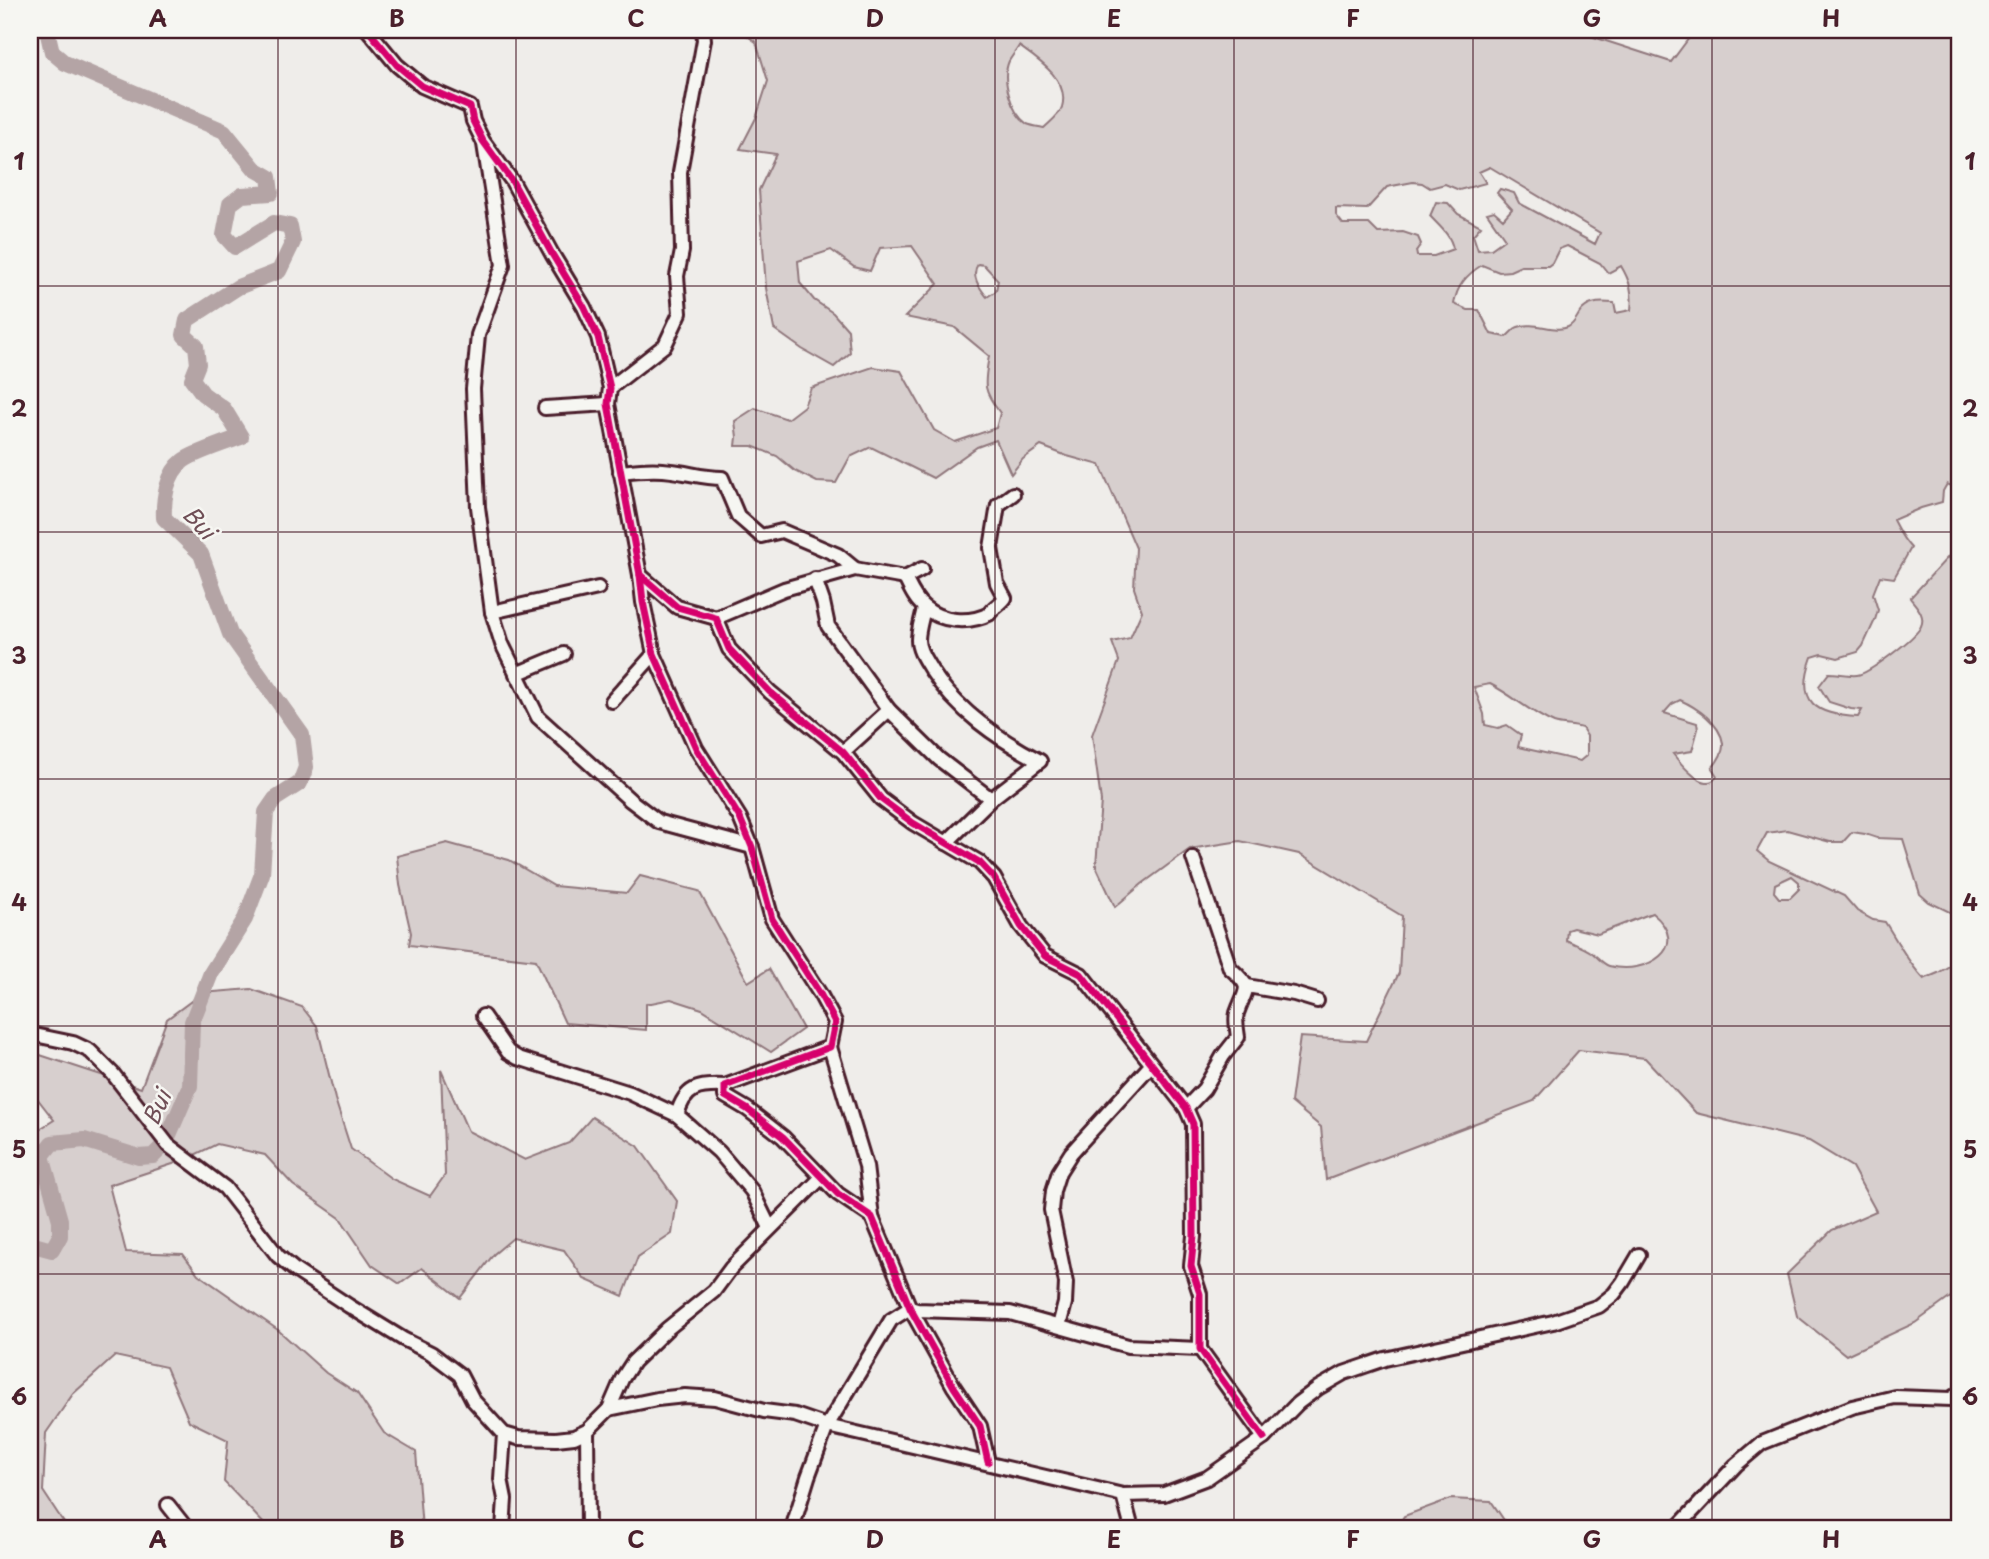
<svg xmlns="http://www.w3.org/2000/svg" width="1989" height="1559" font-family="'Playpen Sans',sans-serif">
	<style>
		.green { fill: #d7cfce; stroke: #90777c; stroke-width: 2; fill-rule: evenodd }
		.lines { fill: none; stroke-linecap: round; stroke-linejoin: round }
		.river { stroke: #b4a4a5; stroke-width: 16 }
		.minor-casing { stroke: #4a1f2b; stroke-width: 18 }
		.minor { stroke: #f6f6f2; stroke-width: 12 }
		.cycleway-casing { stroke: #f6f6f2; stroke-width: 11 }
		.cycleway { stroke: #d6006c; stroke-width: 7 }
		.grid { fill: none; stroke: #4a1f2b; stroke-width: 2; stroke-opacity: 0.55 }
		.labels { text-anchor: middle; dominant-baseline: central; stroke-width: 5; stroke-linejoin: round; paint-order: stroke }
		.water-label { font-size: 23px; font-style: italic; fill: #6f4e56; stroke: #f6f6f2 }
		.neatline { fill: none; stroke: #4a1f2b; stroke-width: 2.5 }
		.grid-label { font-size: 23px; text-anchor: middle; font-weight: bold; fill: #4a1f2b }
	</style>
	<rect width="100%" height="100%" fill="#efedea"/>
	<filter id="ink" filterUnits="userSpaceOnUse"><feTurbulence type="fractalNoise" baseFrequency=".0143" numOctaves="2"/><feDisplacementMap in="SourceGraphic" scale="14" xChannelSelector="R" yChannelSelector="G"/><feConvolveMatrix kernelMatrix="1 2 1 2 8 2 1 2 1" color-interpolation-filters="sRGB"/></filter>
	<g filter="url(#ink)">
		<!-- green -->
		<g class="green">
			<path d="M739,30H1572L1671,62L1695,30H1959V489L1947,484L1943,491L1942,502L1921,508L1893,520C1899,531 1901,537 1911,548L1894,578L1880,576L1873,594L1878,610L1875,620L1863,646L1858,652L1838,658L1822,654L1812,657C1795,703 1816,715 1858,717L1862,710L1851,709L1829,702L1819,686L1829,673C1838,673 1848,676 1857,675C1868,674 1917,637 1921,626C1926,615 1916,606 1910,598L1959,545V918L1958,916L1929,902L1920,894L1903,839L1877,838L1865,834L1852,832L1843,842H1830L1787,830L1767,833L1757,851L1769,861L1844,896L1857,911L1873,920L1885,922C1898,942 1908,963 1924,979L1938,973L1959,960V1291L1915,1323L1846,1355L1797,1316L1787,1274L1832,1230L1876,1211L1852,1167L1809,1141L1696,1113L1645,1058L1579,1050L1534,1101L1326,1180L1321,1127L1291,1102L1300,1037L1366,1041L1399,973L1402,916L1299,854L1240,841L1190,849L1142,884L1115,907L1096,866L1101,801L1092,735L1119,661L1112,642L1130,638L1142,611L1134,588L1136,548L1100,465L1067,456L1041,446L1023,459L1011,474L996,440L977,447L933,478L871,447L850,457L836,483L817,482L795,471L777,456L752,446H736L737,437L735,421L755,408L787,419L804,406L811,388L873,367L901,371L934,430L955,442L996,428L1000,413C982,389 984,385 989,356L954,327L905,317L938,284L912,246L880,248L870,271L854,267L831,250L798,261L800,283L814,300L833,313L848,330L850,353L834,367L802,349L774,329L766,288L759,190L776,154L740,149L756,118L768,81L756,42ZM1019,46C1037,59 1070,80 1062,107C1060,115 1050,122 1044,128C1039,127 1032,126 1027,124C1011,113 1001,79 1009,61C1012,56 1016,51 1019,46ZM1490,167L1600,233L1595,244L1519,203L1514,193L1500,189L1497,193L1512,209L1503,219L1494,211L1487,213L1505,239L1491,249L1478,250L1473,235L1481,226L1458,214L1448,203L1436,202L1430,216C1439,226 1451,235 1453,249L1434,256H1417L1416,251L1421,244L1418,237L1403,232L1378,233L1369,224H1343L1336,215V208L1367,209L1387,187L1413,182L1422,183L1430,188L1445,184L1459,190L1486,183L1479,172ZM1567,246L1600,263L1608,273L1621,266C1630,281 1633,292 1631,310L1616,313L1614,303C1603,302 1591,301 1582,310C1577,315 1576,323 1568,327C1555,333 1534,321 1518,327C1514,328 1510,334 1506,337L1491,334L1479,310H1468L1454,304C1457,286 1466,275 1482,265L1499,272L1510,271L1521,266H1548L1552,263L1559,249ZM978,264L984,265L998,280L996,291L987,297C980,288 970,276 978,264ZM1490,684C1512,695 1531,713 1554,723C1563,726 1572,725 1582,728L1587,736V755L1580,761L1518,747L1521,735L1507,725L1498,728L1485,725L1484,714L1474,687ZM1680,700C1696,707 1720,723 1723,743C1724,752 1718,761 1712,768L1717,776C1706,795 1681,764 1673,754L1692,751L1698,729L1697,723L1664,713L1672,704ZM1792,876L1799,882V889L1790,898H1779L1774,892L1775,884ZM1652,913C1694,947 1646,976 1609,966C1602,964 1597,956 1591,952C1584,947 1574,944 1566,940L1567,930L1573,928L1598,934Z"/>
			<polygon points="447,843 509,860 554,886 627,893 640,876 699,891 748,982 769,969 803,1029 771,1052 702,1009 671,999 646,1004 646,1030 565,1023 536,960 409,945 411,933 400,885 397,856"/>
			<polygon points="251,989 302,1007 317,1026 335,1099 351,1149 392,1179 430,1196 445,1175 441,1070 468,1131 525,1160 569,1143 592,1117 638,1146 677,1201 672,1234 638,1257 623,1296 584,1279 564,1250 513,1238 494,1254 460,1298 422,1268 400,1284 372,1265 340,1218 293,1185 265,1155 217,1144 182,1161 109,1185 126,1252 183,1254 198,1274 278,1330 326,1373 357,1393 384,1433 416,1452 422,1529 269,1529 224,1482 228,1440 189,1421 166,1367 115,1356 73,1394 46,1433 43,1491 68,1529 30,1529 30,1135 54,1120 30,1089 30,1060 34,1053 141,1088 167,1019 202,993"/>
			<polygon points="1450,1499 1491,1501 1510,1529 1396,1529 1404,1516"/>
		</g>
		<g class="lines">
			<!-- river -->
			<path class="river" d="M30,1244L52,1250L60,1236V1220L42,1156L52,1143L84,1140L139,1157L153,1156L165,1144L190,1086L192,1022L211,973L245,919L262,874L266,812L275,799L300,783L306,767L302,735L230,634L201,554L164,518C163,499 167,473 183,461C193,453 227,442 241,437L224,409L203,394L192,379L198,364L196,346L184,335L187,320L238,287L279,271L293,242L290,226L274,223L235,247L224,235L230,204L242,195L271,193L269,177L255,169L224,131L65,63L52,52L47,30"/>
			<defs>
				<g id="minor">
					<polyline points="368,30 397,65 422,86 470,107 473,121 483,141 512,181 552,254 584,307 598,337 610,388 608,404 640,575 643,602 654,654 696,748 740,818 752,847 772,919 820,994 835,1022 830,1047 725,1086 725,1096 747,1109 783,1137 838,1194 872,1217 910,1308 954,1387 980,1426 988,1462"/>
					<polyline points="484,144 503,265 478,335 473,389 478,507 492,612 502,644 538,717 630,800 659,822 752,847"/>
					<polyline points="610,388 665,345 680,313 677,276 682,251 680,172 704,40 703,30"/>
					<polyline points="545,408 608,404"/>
					<path d="M620,472C637,470 655,468 672,471C689,473 704,478 722,478L738,516L761,536L782,531L838,555L855,569"/>
					<polyline points="640,575 677,607 716,618 729,649 770,692 843,752 881,799 913,823 979,862 994,878 1021,926 1045,956 1081,974 1186,1108 1193,1124 1194,1236 1191,1266 1200,1294 1200,1349 1264,1438"/>
					<path d="M905,578C910,588 915,600 924,607C941,622 969,624 989,614C993,607 1000,605 1005,598L997,583L991,548L998,505L1013,494"/>
					<polyline points="815,579 823,602 828,626 889,710 939,759 991,799"/>
					<path d="M924,608C922,618 918,630 918,640C918,651 926,661 931,670C957,711 998,739 1040,761L991,799L946,843"/>
					<polyline points="492,612 598,588"/>
					<polyline points="716,618 784,589 855,569 905,578 922,569"/>
					<polyline points="516,674 564,654"/>
					<polyline points="612,701 654,654"/>
					<polyline points="843,752 889,710"/>
					<polyline points="1247,986 1294,994 1317,1001"/>
					<polyline points="483,1016 508,1052 518,1058 630,1093 677,1115 719,1152 752,1191 770,1228"/>
					<polyline points="30,1034 73,1043 90,1051 113,1074 168,1145 225,1188 278,1256 296,1271 349,1306 403,1339 431,1353 460,1375 473,1400 504,1434 518,1438 556,1439 574,1437 587,1431 609,1409 622,1379 633,1362 667,1329 714,1291 731,1268 821,1178"/>
					<polyline points="830,1047 866,1166 872,1217"/>
					<path d="M1186,1108L1204,1089L1223,1056L1238,1037C1237,1030 1235,1020 1237,1013C1246,987 1254,989 1230,968L1193,858"/>
					<path d="M677,1115C685,1087 698,1085 725,1086"/>
					<polyline points="1059,1326 1065,1303 1066,1283 1051,1210 1053,1191 1059,1172 1071,1153 1151,1065"/>
					<polyline points="609,1409 657,1399 685,1396 715,1398 764,1411 795,1415 827,1426 1123,1495 1164,1494 1207,1478 1264,1438 1298,1403 1318,1388 1344,1373 1385,1359 1553,1322 1599,1306 1614,1294 1623,1282 1639,1255"/>
					<polyline points="587,1431 588,1529"/>
					<polyline points="1123,1495 1132,1529"/>
					<polyline points="168,1505 187,1529"/>
					<polyline points="503,1529 505,1499 501,1479 504,1434"/>
					<polyline points="792,1529 808,1477 827,1426 891,1320 910,1308 917,1310 1010,1313 1128,1346 1200,1349"/>
					<polyline points="1676,1529 1736,1465 1762,1443 1852,1407 1895,1397 1951,1399 1959,1393"/>
				</g>
			</defs>
			<!-- minor casing -->
			<use href="#minor" class="minor-casing"/>
			<!-- minor -->
			<use href="#minor" class="minor"/>
			<defs>
				<g id="cycleway">
					<polyline points="368,30 397,65 422,86 470,107 473,121 483,141 512,181 552,254 584,307 598,337 610,388 608,404 640,575 643,602 654,654 696,748 740,818 752,847 772,919 820,994 835,1022 830,1047 725,1086 725,1096 747,1109 783,1137 838,1194 872,1217 910,1308 954,1387 980,1426 988,1462"/>
					<polyline points="640,575 677,607 716,618 729,649 770,692 843,752 881,799 913,823 979,862 994,878 1021,926 1045,956 1081,974 1186,1108 1193,1124 1194,1236 1191,1266 1200,1294 1200,1349 1264,1438"/>
				</g>
			</defs>
			<!-- cycleway casing -->
			<use href="#cycleway" class="cycleway-casing"/>
			<!-- cycleway -->
			<use href="#cycleway" class="cycleway"/>
		</g>
	</g>
	<!-- grid -->
	<path class="grid" d="M278,30V1529M516,30V1529M756,30V1529M995,30V1529M1234,30V1529M1473,30V1529M1712,30V1529M30,286H1959M30,532H1959M30,779H1959M30,1026H1959M30,1274H1959"/>
	<g class="labels">
		<!-- water labels -->
		<g class="water-label">
			<text transform="translate(200 522) rotate(47)">Bui</text>
			<text transform="translate(156 1107) rotate(-66)">Bui</text>
		</g>
	</g>
	<!-- margin -->
	<rect width="1989" height="1559" fill="none" stroke="#f6f6f2" stroke-width="77"/>
	<rect x="38" y="38" width="1913" height="1482" class="neatline"/>
	<g class="grid-label">
		<text x="158" y="27">A</text>
		<text x="397" y="27">B</text>
		<text x="636" y="27">C</text>
		<text x="875" y="27">D</text>
		<text x="1114" y="27">E</text>
		<text x="1353" y="27">F</text>
		<text x="1592" y="27">G</text>
		<text x="1831" y="27">H</text>
		<text x="19" y="170">1</text>
		<text x="1970" y="170">1</text>
		<text x="19" y="417">2</text>
		<text x="1970" y="417">2</text>
		<text x="19" y="664">3</text>
		<text x="1970" y="664">3</text>
		<text x="19" y="911">4</text>
		<text x="1970" y="911">4</text>
		<text x="19" y="1158">5</text>
		<text x="1970" y="1158">5</text>
		<text x="19" y="1405">6</text>
		<text x="1970" y="1405">6</text>
		<text x="158" y="1548">A</text>
		<text x="397" y="1548">B</text>
		<text x="636" y="1548">C</text>
		<text x="875" y="1548">D</text>
		<text x="1114" y="1548">E</text>
		<text x="1353" y="1548">F</text>
		<text x="1592" y="1548">G</text>
		<text x="1831" y="1548">H</text>
	</g>
</svg>
